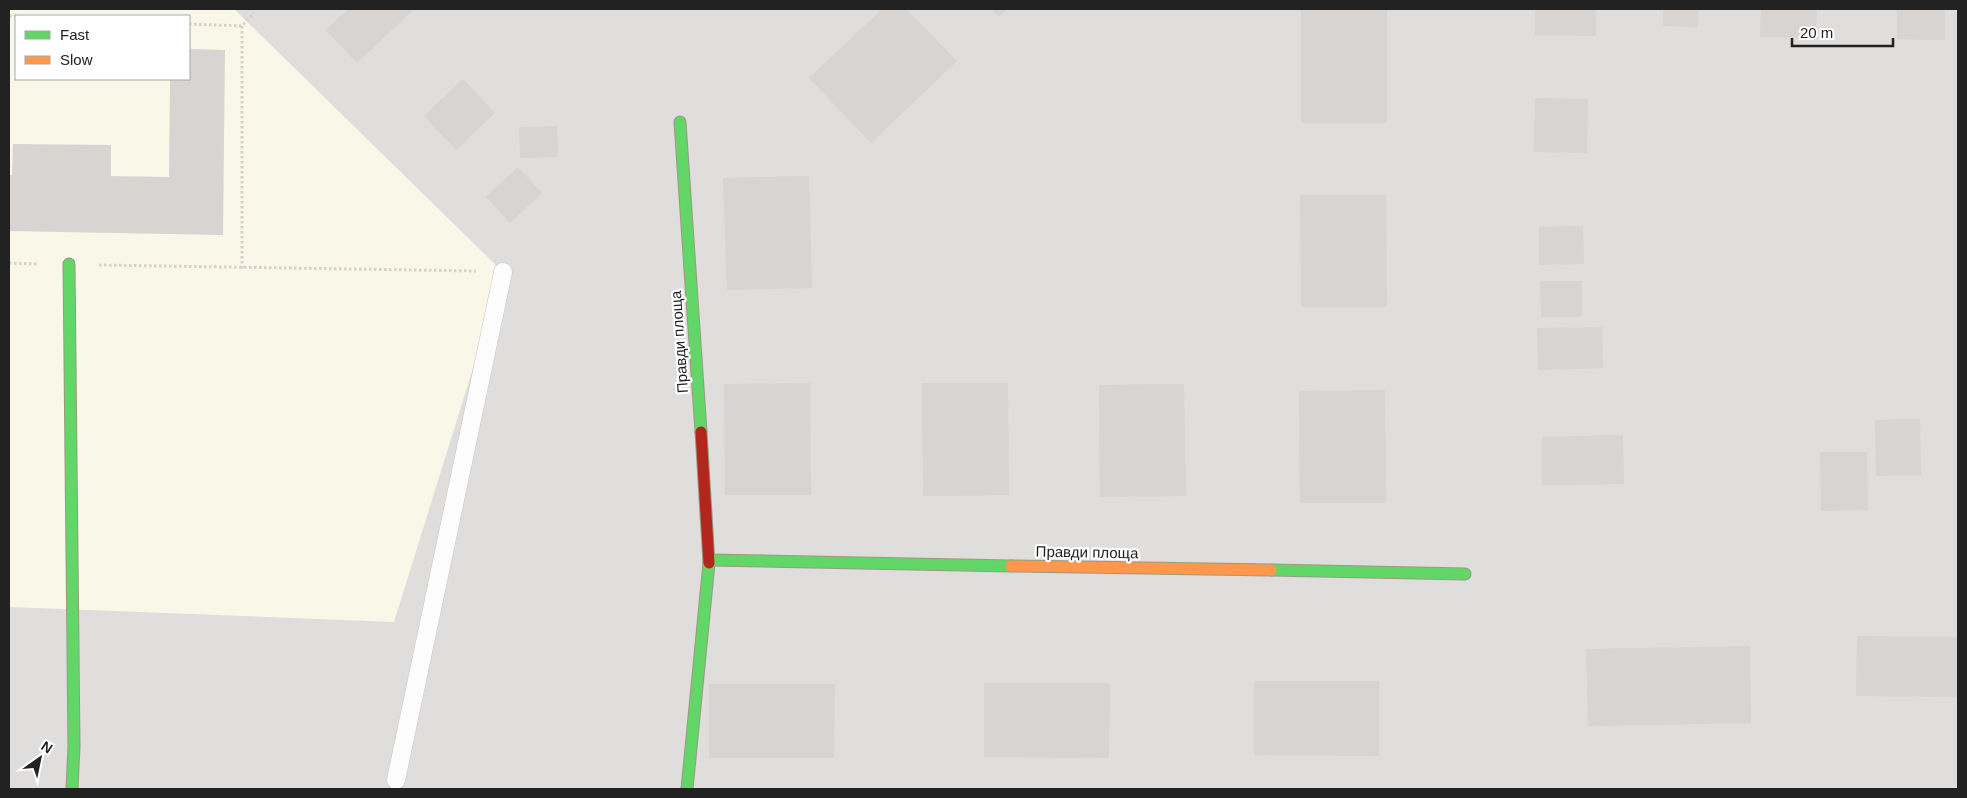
<svg xmlns="http://www.w3.org/2000/svg" width="1967" height="798" font-family="Helvetica,sans-serif">
	<style>
		.residential { fill: #dfdedc; fill-rule: evenodd }
		.education { fill: #f8f7e8; fill-rule: evenodd }
		.building { fill: #d7d4d2 }
		.lines { fill: none; stroke-linecap: round; stroke-linejoin: round }
		.lane-casing { stroke: #c9c8c7; stroke-width: 19 }
		.fast-casing { stroke: #999a82; stroke-width: 13 }
		.slow-casing { stroke: #999a82; stroke-width: 13 }
		.jam-casing { stroke: #999a82; stroke-width: 13 }
		.path { stroke: #dccecd; stroke-width: 3; stroke-dasharray: 2.5 2.5; stroke-linecap: butt }
		.lane { stroke: #fdfcfc; stroke-width: 18 }
		.fast { stroke: #63d668; stroke-width: 11 }
		.slow { stroke: #ff974d; stroke-width: 11 }
		.jam { stroke: #b3261e; stroke-width: 11 }
		.labels { text-anchor: middle; dominant-baseline: central; stroke-width: 4.5; stroke-linejoin: round; paint-order: stroke }
		.street-label { font-size: 15px; fill: #222; stroke: #fff }
	</style>
	<rect width="100%" height="100%" fill="#f0eeeb"/>
	<!-- residential -->
	<path class="residential" d="M9,9H1958V789H9ZM16,16H189V79H16Z"/>
	<!-- education -->
	<path class="education" d="M9,9H234L503,272L394,622L9,607ZM16,16H189V79H16Z"/>
	<!-- building -->
	<g class="building">
		<polygon points="348,9 410,9 412,11 357,63 326,30"/>
		<polygon points="882,9 906,9 957,61 871,143 809,78"/>
		<polygon points="991,9 1007,9 999,17"/>
		<rect x="1301" y="9" width="86" height="114"/>
		<polygon points="1535,9 1596,9 1596,36 1535,35"/>
		<polygon points="1663,9 1698,9 1698,27 1663,26"/>
		<polygon points="1761,9 1817,9 1816,38 1760,37"/>
		<polygon points="1897,9 1945,9 1945,40 1897,39"/>
		<polygon points="189,49 225,50 223,235 9,231 9,175 12,175 13,144 111,145 111,176 169,177 170,79 189,79"/>
		<polygon points="463,79 495,113 456,150 424,116"/>
		<polygon points="1535,98 1588,99 1587,153 1534,152"/>
		<polygon points="557,126 558,157 520,158 519,127"/>
		<polygon points="518,167 542,193 510,223 486,197"/>
		<polygon points="809,176 812,288 727,290 723,178"/>
		<polygon points="1300,195 1386,195 1387,307 1301,307"/>
		<polygon points="1583,226 1584,264 1539,265 1539,227"/>
		<polygon points="1540,281 1582,281 1582,317 1541,317"/>
		<polygon points="1602,327 1603,368 1538,370 1537,328"/>
		<polygon points="810,383 811,495 725,495 724,384"/>
		<polygon points="922,383 1008,383 1009,495 923,496"/>
		<polygon points="1184,384 1186,496 1100,497 1099,385"/>
		<polygon points="1385,390 1386,503 1300,503 1299,391"/>
		<polygon points="1920,419 1921,475 1876,476 1875,420"/>
		<polygon points="1623,435 1624,484 1542,485 1542,437"/>
		<polygon points="1820,452 1867,452 1868,510 1821,511"/>
		<polygon points="1857,636 1958,637 1958,697 1856,696"/>
		<polygon points="1750,646 1751,723 1588,726 1586,649"/>
		<polygon points="1254,681 1379,681 1379,756 1254,755"/>
		<polygon points="984,683 1110,683 1109,758 984,757"/>
		<polygon points="709,684 835,684 834,758 709,758"/>
	</g>
	<g class="lines">
		<defs>
			<polyline id="lane" points="396,780 503,272"/>
			<g id="fast">
				<polyline points="680,122 701,432"/>
				<polyline points="69,264 74,746 72,789"/>
				<polyline points="709,560 1011,566"/>
				<polyline points="1271,570 1465,574"/>
				<polyline points="687,789 709,563"/>
			</g>
			<polyline id="slow" points="1011,566 1271,570"/>
			<polyline id="jam" points="701,432 709,563"/>
		</defs>
		<!-- lane casing -->
		<use href="#lane" class="lane-casing"/>
		<!-- fast casing -->
		<use href="#fast" class="fast-casing"/>
		<!-- slow casing -->
		<use href="#slow" class="slow-casing"/>
		<!-- jam casing -->
		<use href="#jam" class="jam-casing"/>
		<!-- path -->
		<g class="path">
			<polyline points="9,16 17,16"/>
			<polyline points="189,24 242,26 254,13"/>
			<polyline points="242,26 242,269"/>
			<polyline points="9,263 38,264"/>
			<polyline points="99,265 476,271"/>
		</g>
		<!-- lane -->
		<use href="#lane" class="lane"/>
		<!-- fast -->
		<use href="#fast" class="fast"/>
		<!-- slow -->
		<use href="#slow" class="slow"/>
		<!-- jam -->
		<use href="#jam" class="jam"/>
	</g>
	<g class="labels">
		<!-- street labels -->
		<g class="street-label">
			<text transform="translate(679 342) rotate(-94)">Правди площа</text>
			<text transform="translate(1087 552) rotate(1)">Правди площа</text>
		</g>
	</g>
	<!-- border -->
	<rect width="1967" height="798" fill="none" stroke="#222222" stroke-width="20"/>
	<!-- legend -->
	<rect x="15" y="15" width="175" height="65" fill="#ffffff" stroke="#a7a7a7"/>
	<rect x="25" y="31" width="25" height="8" fill="#63d668" stroke="#a7a7a7"/>
	<text x="60" y="40" font-size="15" fill="#222222">Fast</text>
	<rect x="25" y="56" width="25" height="8" fill="#ff974d" stroke="#a7a7a7"/>
	<text x="60" y="65" font-size="15" fill="#222222">Slow</text>
	<!-- north arrow -->
	<g transform="translate(40 758) rotate(33)" stroke="#ffffff" stroke-width="4" paint-order="stroke">
	<path d="M0-4L9 19L0 12L-9 19Z" fill="#222222"/>
	<text y="-8" font-size="14" font-weight="bold" text-anchor="middle" fill="#222222">N</text>
	</g>
	<!-- scale -->
	<path d="M1792 38v8h101v-8" fill="none" stroke="#222222" stroke-width="2.5"/>
	<text x="1800" y="38" font-size="15" fill="#222222" stroke="#ffffff" stroke-width="4" paint-order="stroke">20 m</text>
</svg>
